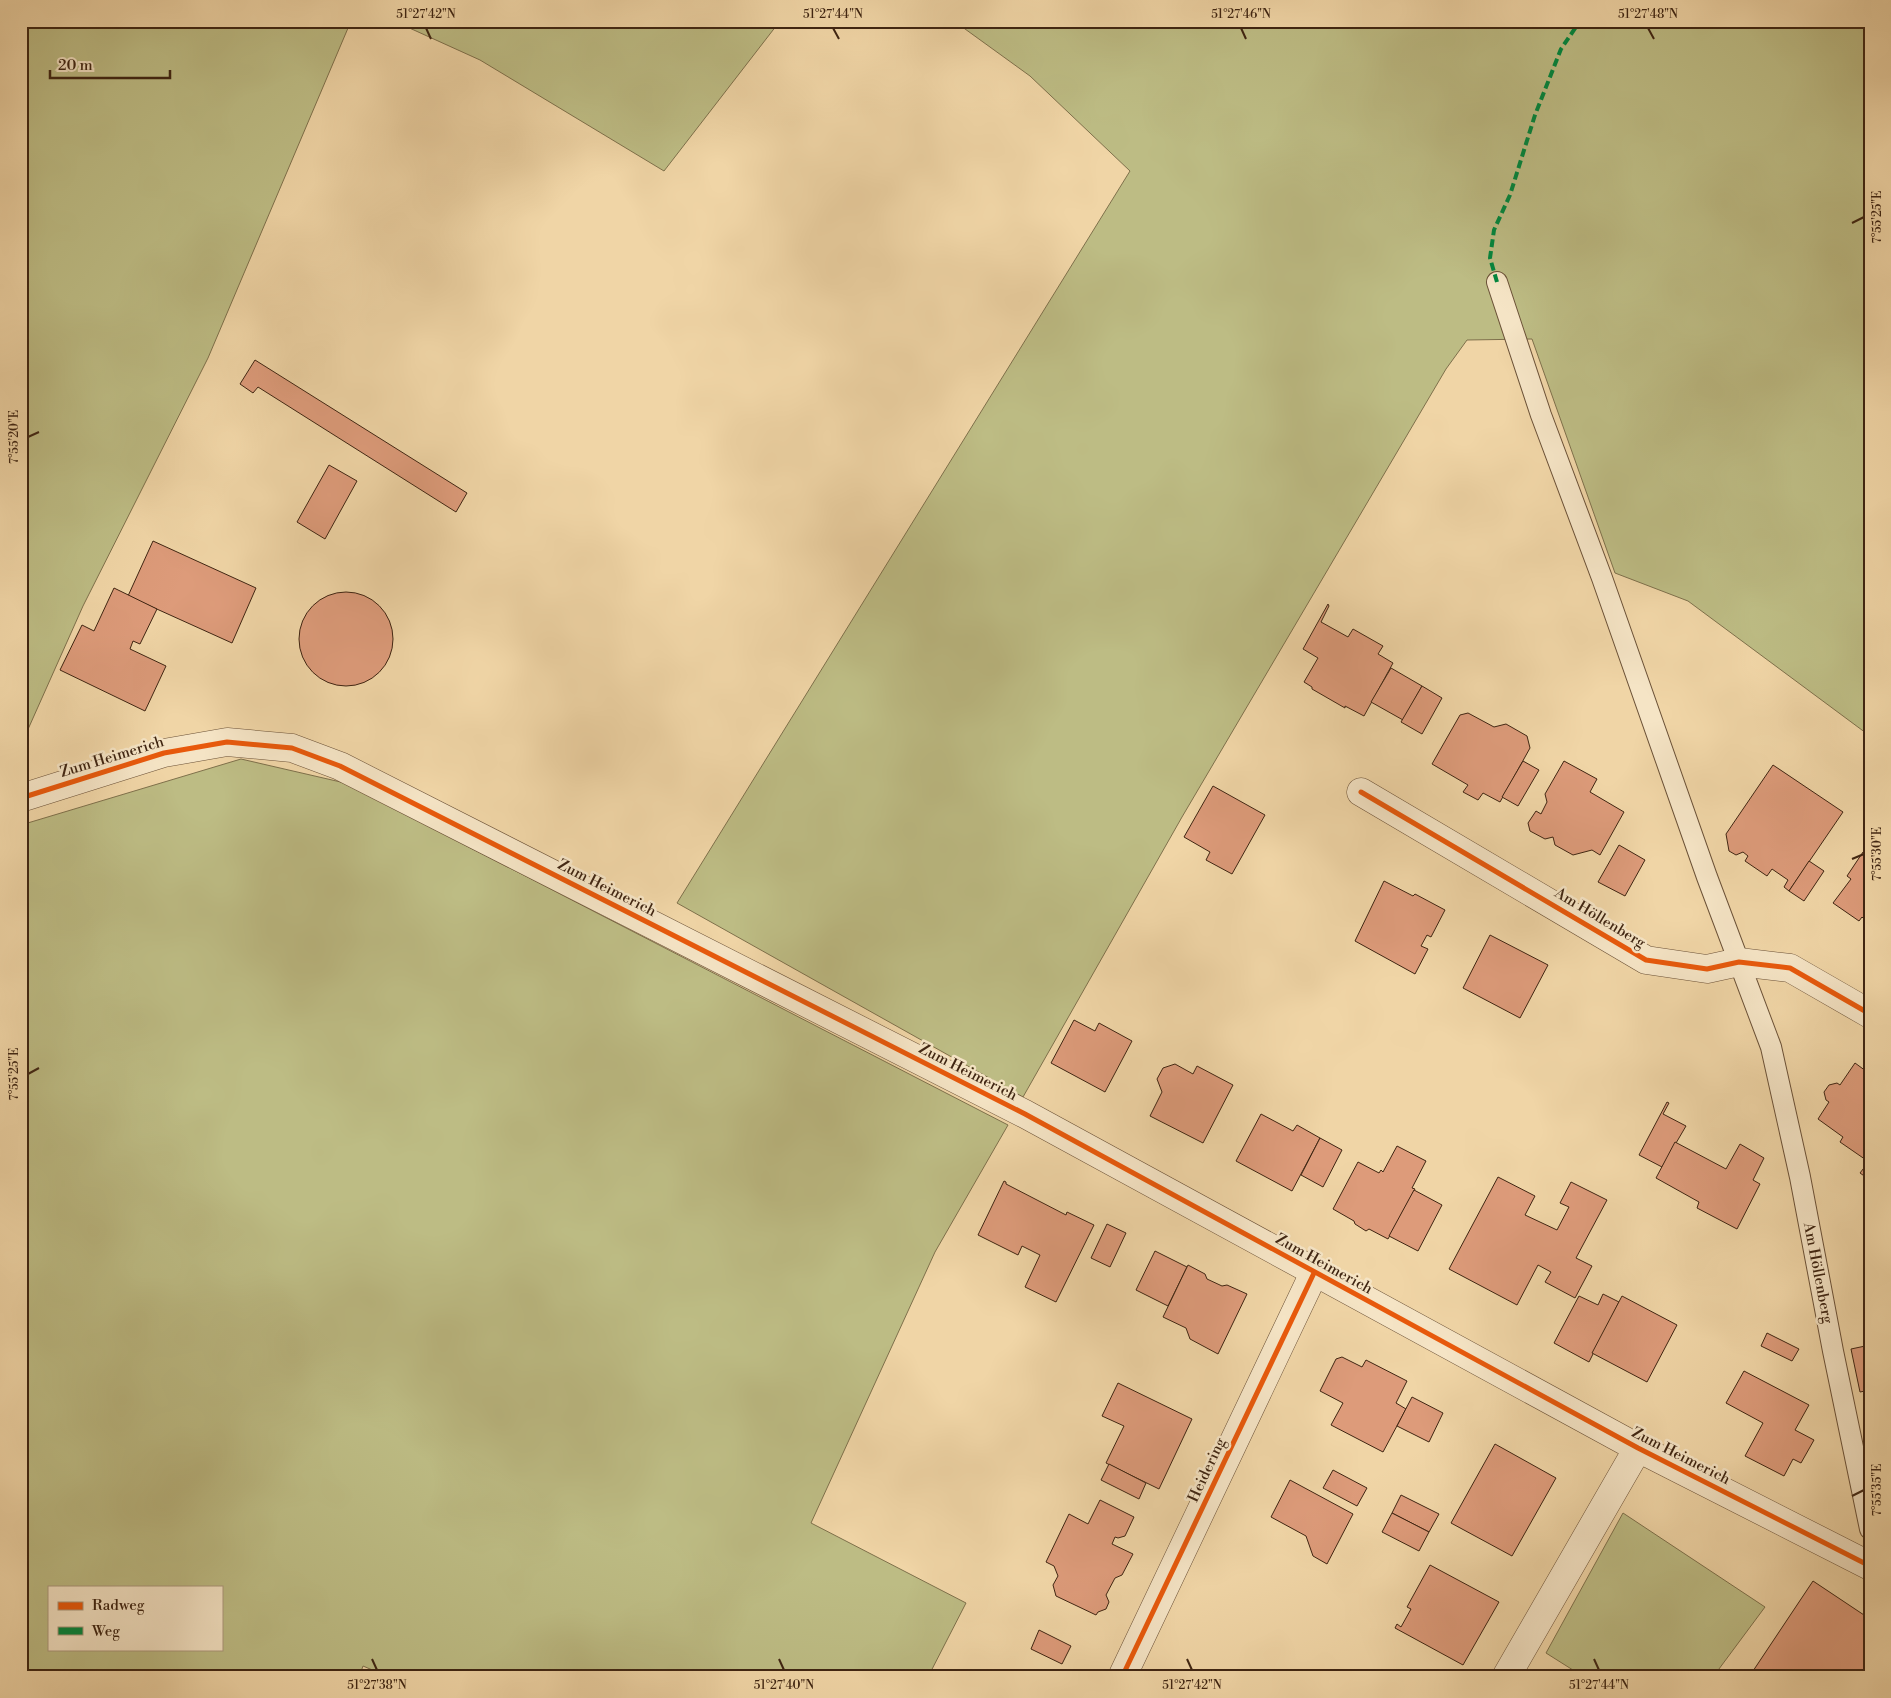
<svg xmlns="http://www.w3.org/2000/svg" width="1891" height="1698" font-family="'Libre Bodoni',serif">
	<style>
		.green { fill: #bdbc84; stroke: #7e704b; fill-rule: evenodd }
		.building { fill: #dd9b7a; stroke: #3f2512 }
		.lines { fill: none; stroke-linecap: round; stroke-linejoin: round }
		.lane-casing { stroke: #6b5137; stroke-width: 22 }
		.street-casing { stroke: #6b5137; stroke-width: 29 }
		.lane { stroke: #f5e4c5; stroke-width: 20 }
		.street { stroke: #f5e4c5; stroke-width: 28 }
		.quiet { stroke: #00873e; stroke-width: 4; stroke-dasharray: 8 4; stroke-linecap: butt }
		.cycleway-casing { stroke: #f5e4c5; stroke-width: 8 }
		.cycleway { stroke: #e8590c; stroke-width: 5 }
		.ticks { fill: none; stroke: #3f2512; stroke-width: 2 }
		.labels { text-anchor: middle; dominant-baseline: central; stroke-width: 5; stroke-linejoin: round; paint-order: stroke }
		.street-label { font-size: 15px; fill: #3f2512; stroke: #f5e4c5 }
		.neatline { fill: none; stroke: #3f2512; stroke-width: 2 }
		.ticks-label { font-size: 12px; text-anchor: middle; fill: #3f2512 }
	</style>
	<rect width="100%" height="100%" fill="#f0d5a6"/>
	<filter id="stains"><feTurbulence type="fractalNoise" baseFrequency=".004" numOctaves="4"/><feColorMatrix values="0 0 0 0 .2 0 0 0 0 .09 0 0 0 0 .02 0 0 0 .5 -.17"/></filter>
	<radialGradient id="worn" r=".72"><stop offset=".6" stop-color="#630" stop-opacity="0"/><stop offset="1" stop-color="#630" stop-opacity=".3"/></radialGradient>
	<!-- green -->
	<g class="green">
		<polygon points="21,21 351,21 208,358 83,606 21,745"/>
		<polygon points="394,21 780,21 664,171 480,60"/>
		<polygon points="954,21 1870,21 1870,736 1688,601 1615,573 1532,339 1467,340 1446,369 1182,817 1023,1097 677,903 1130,171 1030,76"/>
		<path d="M241,759L345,783L1008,1125L935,1252L811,1523L966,1603L928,1677H389L363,1666L359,1677H21V825ZM49,1587H221V1649H49Z"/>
		<polygon points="1623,1513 1765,1607 1713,1677 1584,1677 1546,1653"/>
	</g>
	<!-- building -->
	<g class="building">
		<polygon points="255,360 467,493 456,512 258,387 253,393 240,384"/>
		<polygon points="329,465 357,481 325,539 297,522"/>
		<polygon points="153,541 256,588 232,643 128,596"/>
		<polygon points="114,588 157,609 140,644 133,641 130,649 166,666 145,711 60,670 82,625 94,631"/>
		<circle cx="346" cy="639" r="47"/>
		<polygon points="1328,604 1329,606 1321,622 1348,637 1353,629 1383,646 1378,654 1393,663 1364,716 1345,706 1345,708 1312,689 1312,687 1304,682 1318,658 1303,649"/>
		<polygon points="1391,668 1422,686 1403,720 1371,702"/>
		<polygon points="1422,686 1442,698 1422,734 1401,722"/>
		<polygon points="1468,713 1494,727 1506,724 1527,736 1530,748 1500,802 1483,793 1478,800 1463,792 1468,785 1432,764 1460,715"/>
		<polygon points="1523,761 1539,770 1518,806 1502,797"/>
		<polygon points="1564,761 1597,779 1590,792 1624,812 1600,855 1592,850 1573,855 1555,845 1553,837 1545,839 1530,831 1528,823 1536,811 1541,814 1547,802 1545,794"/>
		<polygon points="1773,765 1843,812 1789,891 1784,887 1788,880 1772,869 1767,876 1745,861 1748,856 1743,852 1736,855 1729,851 1726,834"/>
		<polygon points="1213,786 1265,815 1232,874 1206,860 1210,852 1184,837"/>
		<polygon points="1619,845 1645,860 1625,896 1598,882"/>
		<polygon points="1863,852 1870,857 1870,925 1862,917 1859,921 1833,903 1851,879 1847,876"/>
		<polygon points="1809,861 1824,871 1804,901 1789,891"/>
		<polygon points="1384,881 1413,896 1415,894 1445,910 1431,937 1427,935 1421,946 1428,949 1415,974 1355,941"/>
		<polygon points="1490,935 1548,965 1520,1018 1463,988"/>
		<polygon points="1074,1020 1095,1031 1099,1023 1132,1041 1105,1092 1051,1063"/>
		<polygon points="1855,1063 1870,1074 1869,1162 1840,1142 1843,1137 1818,1119 1829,1102 1826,1100 1824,1092 1829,1085 1837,1083 1840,1085"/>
		<polygon points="1175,1064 1193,1074 1197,1066 1233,1085 1203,1143 1150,1116 1162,1092 1157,1079 1163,1068"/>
		<polygon points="1667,1102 1669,1103 1663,1114 1686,1126 1662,1167 1639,1155"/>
		<polygon points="1261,1114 1293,1131 1297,1125 1320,1138 1292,1191 1236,1161"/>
		<polygon points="1320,1138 1342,1150 1323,1187 1301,1175"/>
		<polygon points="1675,1142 1726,1169 1740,1144 1764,1158 1753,1180 1760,1184 1737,1229 1697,1208 1699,1202 1656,1178"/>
		<polygon points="1397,1146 1426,1161 1412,1188 1415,1189 1388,1239 1369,1229 1366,1231 1355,1224 1354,1221 1333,1209 1358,1162 1379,1173 1381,1170 1383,1172"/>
		<polygon points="1870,1160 1870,1180 1860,1173"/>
		<polygon points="1498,1177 1535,1196 1525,1215 1557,1230 1569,1207 1560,1203 1571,1182 1607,1200 1576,1258 1592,1266 1575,1298 1545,1282 1551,1272 1538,1265 1517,1305 1449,1269"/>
		<polygon points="1004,1181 1006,1182 1006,1184 1066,1215 1067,1212 1094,1225 1056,1302 1025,1287 1040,1255 1022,1246 1018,1255 978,1235"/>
		<polygon points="1414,1190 1442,1205 1418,1251 1389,1236"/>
		<polygon points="1107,1224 1126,1233 1110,1267 1091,1258"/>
		<polygon points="1155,1251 1187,1267 1168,1306 1136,1290"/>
		<polygon points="1188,1265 1205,1274 1207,1279 1222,1286 1227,1285 1247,1294 1218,1354 1190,1339 1186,1328 1163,1317"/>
		<polygon points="1603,1294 1619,1302 1589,1362 1554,1343 1579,1296 1598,1305"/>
		<polygon points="1622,1296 1677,1325 1647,1382 1592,1353"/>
		<polygon points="1767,1333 1799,1349 1792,1361 1761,1346"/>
		<polygon points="1870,1345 1870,1390 1860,1392 1851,1349"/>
		<polygon points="1342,1357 1362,1367 1366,1360 1407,1381 1396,1403 1406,1409 1383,1452 1331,1425 1343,1403 1320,1391 1336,1359"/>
		<polygon points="1744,1371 1809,1405 1795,1430 1814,1440 1801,1463 1793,1459 1784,1476 1745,1456 1763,1423 1726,1403"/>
		<polygon points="1118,1383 1192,1419 1159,1489 1106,1463 1124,1426 1102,1416"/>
		<polygon points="1412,1397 1443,1413 1429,1442 1397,1426"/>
		<polygon points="1495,1444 1556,1478 1512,1556 1451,1523"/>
		<polygon points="1109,1464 1146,1483 1139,1499 1101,1480"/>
		<polygon points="1333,1470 1367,1488 1357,1506 1323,1488"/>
		<polygon points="1290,1480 1353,1514 1327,1564 1313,1556 1306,1536 1271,1517"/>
		<polygon points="1401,1495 1439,1514 1429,1532 1392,1513"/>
		<polygon points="1100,1500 1134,1517 1125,1536 1118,1538 1115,1537 1112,1544 1133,1554 1122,1575 1115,1578 1106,1595 1109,1602 1106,1609 1098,1612 1096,1615 1056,1596 1053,1585 1058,1576 1054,1566 1046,1562 1069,1514 1088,1524"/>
		<polygon points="1392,1513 1429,1532 1419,1551 1382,1532"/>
		<polygon points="1430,1565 1499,1602 1463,1665 1395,1628 1397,1624 1401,1627 1411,1609 1407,1607"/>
		<polygon points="1813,1581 1870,1619 1870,1677 1749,1677"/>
		<polygon points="1039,1630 1071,1646 1062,1664 1031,1649"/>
		<polygon points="1020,1670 1034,1677 1017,1677"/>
	</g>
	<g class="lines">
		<defs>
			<polyline id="lane" points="1497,282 1541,415 1602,578 1707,877 1771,1047 1800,1177 1833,1351 1870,1529"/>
			<g id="street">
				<polyline points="1361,792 1646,960 1707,969 1739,962 1790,968 1870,1014"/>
				<polyline points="21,798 164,753 227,742 292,748 340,766 1025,1114 1638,1448 1870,1566"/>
				<polyline points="1122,1677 1314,1273"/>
				<polyline points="1506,1677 1638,1448"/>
			</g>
		</defs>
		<!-- lane casing -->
		<use href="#lane" class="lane-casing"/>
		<!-- street casing -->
		<use href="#street" class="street-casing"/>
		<!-- lane -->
		<use href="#lane" class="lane"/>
		<!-- street -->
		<use href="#street" class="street"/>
		<!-- quiet -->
		<polyline class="quiet" points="1497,282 1490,258 1494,230 1510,195 1535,115 1561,49 1580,21"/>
		<defs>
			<g id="cycleway">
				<polyline points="1361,792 1646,960 1707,969 1739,962 1790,968 1870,1014"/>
				<polyline points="21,798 164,753 227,742 292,748 340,766 1025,1114 1638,1448 1870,1566"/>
				<polyline points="1122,1677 1314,1273"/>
			</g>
		</defs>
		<!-- cycleway casing -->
		<use href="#cycleway" class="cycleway-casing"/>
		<!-- cycleway -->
		<use href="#cycleway" class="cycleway"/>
	</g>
	<!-- ticks -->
	<path class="ticks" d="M426,28L431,39M833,28L839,39M1241,28L1246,39M1648,28L1654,39M1852,223L1864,217M28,437L39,432M1852,859L1864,854M28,1074L39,1068M1852,1496L1864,1490M372,1659L377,1670M779,1659L784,1670M1187,1659L1192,1670M1594,1659L1599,1670"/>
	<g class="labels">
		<!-- street labels -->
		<g class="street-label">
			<text transform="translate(112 757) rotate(-17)">Zum Heimerich</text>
			<text transform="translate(607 888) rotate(27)">Zum Heimerich</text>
			<text transform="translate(1600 918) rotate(31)">Am Höllenberg</text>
			<text transform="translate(968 1072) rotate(27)">Zum Heimerich</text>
			<text transform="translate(1324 1264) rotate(29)">Zum Heimerich</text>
			<text transform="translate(1818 1273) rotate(79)">Am Höllenberg</text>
			<text transform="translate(1681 1456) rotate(27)">Zum Heimerich</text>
			<text transform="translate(1207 1470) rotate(-65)">Heidering</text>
		</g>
	</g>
	<!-- margin -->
	<rect width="1891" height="1698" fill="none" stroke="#f0d5a6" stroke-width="55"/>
	<!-- legend -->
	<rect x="48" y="1586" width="175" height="65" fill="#f5e4c5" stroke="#ac987d"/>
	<rect x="58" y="1602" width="25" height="8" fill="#e8590c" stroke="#ac987d"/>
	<text x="92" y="1610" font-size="15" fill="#3f2512">Radweg</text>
	<rect x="58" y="1627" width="25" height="8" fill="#00873e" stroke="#ac987d"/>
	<text x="92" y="1636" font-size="15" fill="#3f2512">Weg</text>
	<!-- scale -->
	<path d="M50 70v8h120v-8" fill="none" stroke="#3f2512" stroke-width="2.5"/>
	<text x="58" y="70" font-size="15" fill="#3f2512" stroke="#f5e4c5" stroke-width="4" paint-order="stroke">20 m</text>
	<rect x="28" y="28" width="1836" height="1642" class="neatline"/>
	<g class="ticks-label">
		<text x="426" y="18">51°27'42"N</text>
		<text x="833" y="18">51°27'44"N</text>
		<text x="1241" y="18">51°27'46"N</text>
		<text x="1648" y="18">51°27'48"N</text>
		<text transform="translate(1877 217) rotate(-90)" y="4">7°55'25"E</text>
		<text transform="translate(14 437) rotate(-90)" y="4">7°55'20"E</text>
		<text transform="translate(1877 854) rotate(-90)" y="4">7°55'30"E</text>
		<text transform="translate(14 1074) rotate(-90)" y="4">7°55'25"E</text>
		<text transform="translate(1877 1490) rotate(-90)" y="4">7°55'35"E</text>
		<text x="377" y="1689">51°27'38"N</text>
		<text x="784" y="1689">51°27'40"N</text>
		<text x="1192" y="1689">51°27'42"N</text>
		<text x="1599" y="1689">51°27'44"N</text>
	</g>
	<rect width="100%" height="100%" filter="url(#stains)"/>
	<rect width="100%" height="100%" fill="url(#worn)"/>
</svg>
